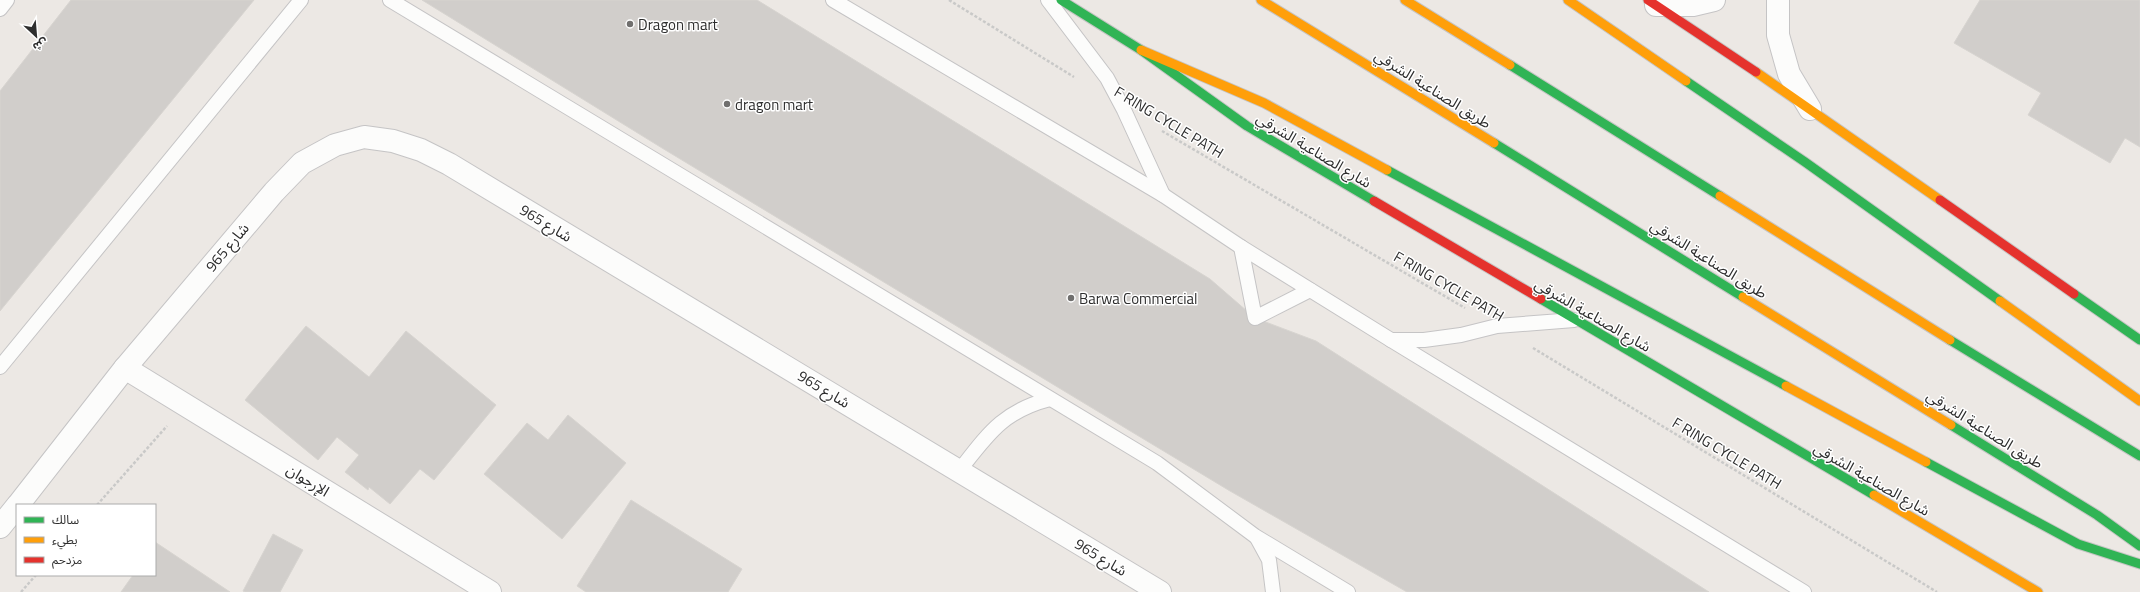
<svg xmlns="http://www.w3.org/2000/svg" width="2140" height="592" font-family="'Titillium Web','Noto Sans Arabic',sans-serif">
	<style>
		.building { fill: #d1cecb; stroke: #d7d4d0 }
		.lines { fill: none; stroke-linecap: round; stroke-linejoin: round }
		.lane-casing { stroke: #c5c4c5; stroke-width: 16 }
		.street-casing { stroke: #c5c4c5; stroke-width: 24 }
		.fast-casing { stroke: #c6c5c4; stroke-width: 11 }
		.slow-casing { stroke: #c6c5c4; stroke-width: 11 }
		.jam-casing { stroke: #c6c5c4; stroke-width: 11 }
		.path { stroke: #c9c9c8; stroke-width: 2.5; stroke-dasharray: 3 2; stroke-linecap: butt }
		.lane { stroke: #fcfcfb; stroke-width: 14 }
		.street { stroke: #fcfcfb; stroke-width: 22 }
		.fast { stroke: #30b455; stroke-width: 9 }
		.slow { stroke: #ff9f0a; stroke-width: 9 }
		.jam { stroke: #e5322d; stroke-width: 9 }
		.poi-dot { fill: #706f6e; stroke: #fff; stroke-width: 1.5 }
		.labels { text-anchor: middle; dominant-baseline: central; stroke-width: 3; stroke-linejoin: round; paint-order: stroke }
		.poi-label { font-size: 15px; fill: #2e2e2e; stroke: #fff; text-anchor: start }
		.street-label { font-size: 15px; fill: #2e2e2e; stroke: #fff }
	</style>
	<rect width="100%" height="100%" fill="#ece8e4"/>
	<!-- building -->
	<g class="building">
		<polygon points="71,0 254,0 0,311 0,91"/>
		<polygon points="422,0 757,0 1210,279 1255,318 1316,341 1709,592 1407,592 1230,491 1127,429 662,148"/>
		<polygon points="1980,0 2140,0 2140,147 2125,138 2110,163 2028,115 2041,93 1954,43"/>
		<polygon points="306,326 369,377 406,331 496,405 434,480 420,469 390,504 369,487 368,490 345,472 359,455 337,437 318,460 245,400"/>
		<polygon points="568,415 626,463 562,539 484,474 527,423 548,440"/>
		<polygon points="631,500 742,569 728,592 586,592 577,586"/>
		<polygon points="273,534 303,550 280,592 245,592 243,591"/>
		<polygon points="155,542 230,592 121,592 133,575 155,575"/>
	</g>
	<g class="lines">
		<defs>
			<g id="lane">
				<polyline points="390,0 1157,463 1255,536 1348,592"/>
				<polyline points="833,0 1163,195 1241,247 1391,340 1804,592"/>
				<polyline points="1048,0 1107,78 1124,110 1163,195"/>
				<polyline points="0,9 7,0"/>
				<polyline points="1241,247 1255,318 1310,290"/>
				<polyline points="1391,340 1424,340 1461,335 1497,326 1574,320"/>
				<polyline points="0,367 301,0"/>
				<path d="M959,471C988,434 1003,411 1050,399"/>
				<polyline points="1257,538 1269,560 1273,592"/>
			</g>
			<g id="street">
				<polyline points="1778,0 1778,35 1789,74 1810,109"/>
				<polyline points="1656,5 1693,5 1714,0"/>
				<polyline points="125,368 490,592"/>
				<polyline points="18,505 125,368 274,192 302,163 335,145 364,137 393,141 421,150 449,164 1160,592"/>
				<polyline points="0,527 17,506"/>
			</g>
			<g id="fast">
				<polyline points="1061,0 1141,50 1247,126 1374,201"/>
				<polyline points="1510,65 1720,196"/>
				<polyline points="1686,81 1805,162 2000,301"/>
				<polyline points="1494,143 1743,297"/>
				<polyline points="1387,170 1786,386"/>
				<polyline points="2074,294 2140,340"/>
				<polyline points="1541,299 1874,495"/>
				<polyline points="1950,340 2140,456"/>
				<polyline points="1951,425 2097,515 2140,546"/>
				<polyline points="1926,462 2078,544 2140,564"/>
			</g>
			<g id="slow">
				<polyline points="1261,0 1494,143"/>
				<polyline points="1405,0 1510,65"/>
				<polyline points="1568,0 1686,81"/>
				<polyline points="1141,50 1264,103 1387,170"/>
				<polyline points="1756,72 1940,200"/>
				<polyline points="1720,196 1950,340"/>
				<polyline points="1743,297 1951,425"/>
				<polyline points="2000,301 2140,401"/>
				<polyline points="1786,386 1926,462"/>
				<polyline points="1874,495 2038,592"/>
			</g>
			<g id="jam">
				<polyline points="1648,0 1756,72"/>
				<polyline points="1940,200 2074,294"/>
				<polyline points="1374,201 1541,299"/>
			</g>
		</defs>
		<!-- lane casing -->
		<use href="#lane" class="lane-casing"/>
		<!-- street casing -->
		<use href="#street" class="street-casing"/>
		<!-- fast casing -->
		<use href="#fast" class="fast-casing"/>
		<!-- slow casing -->
		<use href="#slow" class="slow-casing"/>
		<!-- jam casing -->
		<use href="#jam" class="jam-casing"/>
		<!-- path -->
		<g class="path">
			<polyline points="949,0 1074,77"/>
			<polyline points="1162,131 1465,308"/>
			<polyline points="1533,348 1937,592"/>
			<polyline points="97,505 167,426"/>
			<polyline points="21,592 36,575"/>
		</g>
		<!-- lane -->
		<use href="#lane" class="lane"/>
		<!-- street -->
		<use href="#street" class="street"/>
		<!-- fast -->
		<use href="#fast" class="fast"/>
		<!-- slow -->
		<use href="#slow" class="slow"/>
		<!-- jam -->
		<use href="#jam" class="jam"/>
	</g>
	<!-- markers -->
	<g class="poi-dot">
		<circle cx="630" cy="24" r="4"/>
		<circle cx="727" cy="104" r="4"/>
		<circle cx="1071" cy="298" r="4"/>
	</g>
	<g class="labels">
		<!-- poi labels -->
		<g class="poi-label">
			<text x="638" y="24">Dragon mart</text>
			<text x="735" y="104">dragon mart</text>
			<text x="1079" y="298">Barwa Commercial</text>
		</g>
		<!-- street labels -->
		<g class="street-label">
			<text transform="translate(1433 89) rotate(32)">طريق الصناعية الشرقي</text>
			<text transform="translate(1169 122) rotate(31)">F RING CYCLE PATH</text>
			<text transform="translate(1314 150) rotate(31)">شارع الصناعية الشرقي</text>
			<text transform="translate(546 223) rotate(31)">شارع 965</text>
			<text transform="translate(227 247) rotate(-50)">شارع 965</text>
			<text transform="translate(1709 259) rotate(32)">طريق الصناعية الشرقي</text>
			<text transform="translate(1449 286) rotate(30)">F RING CYCLE PATH</text>
			<text transform="translate(1593 315) rotate(30)">شارع الصناعية الشرقي</text>
			<text transform="translate(824 389) rotate(31)">شارع 965</text>
			<text transform="translate(1985 429) rotate(32)">طريق الصناعية الشرقي</text>
			<text transform="translate(1727 453) rotate(31)">F RING CYCLE PATH</text>
			<text transform="translate(1872 479) rotate(30)">شارع الصناعية الشرقي</text>
			<text transform="translate(308 480) rotate(32)">الإرجوان</text>
			<text transform="translate(1101 557) rotate(31)">شارع 965</text>
		</g>
	</g>
	<!-- legend -->
	<rect x="16" y="504" width="140" height="72" fill="#ffffff" stroke="#ababab"/>
	<rect x="24" y="517" width="20" height="6" fill="#30b455" stroke="#ababab"/>
	<text x="52" y="524" font-size="12" fill="#2e2e2e">سالك</text>
	<rect x="24" y="537" width="20" height="6" fill="#ff9f0a" stroke="#ababab"/>
	<text x="52" y="544" font-size="12" fill="#2e2e2e">بطيء</text>
	<rect x="24" y="557" width="20" height="6" fill="#e5322d" stroke="#ababab"/>
	<text x="52" y="564" font-size="12" fill="#2e2e2e">مزدحم</text>
	<!-- north arrow -->
	<g transform="translate(36 36) rotate(154)" stroke="#ffffff" stroke-width="3" paint-order="stroke">
	<path d="M0-3L7 15L0 10L-7 15Z" fill="#2e2e2e"/>
	<text y="-6" font-size="11" font-weight="bold" text-anchor="middle" fill="#2e2e2e">ش</text>
	</g>
</svg>
